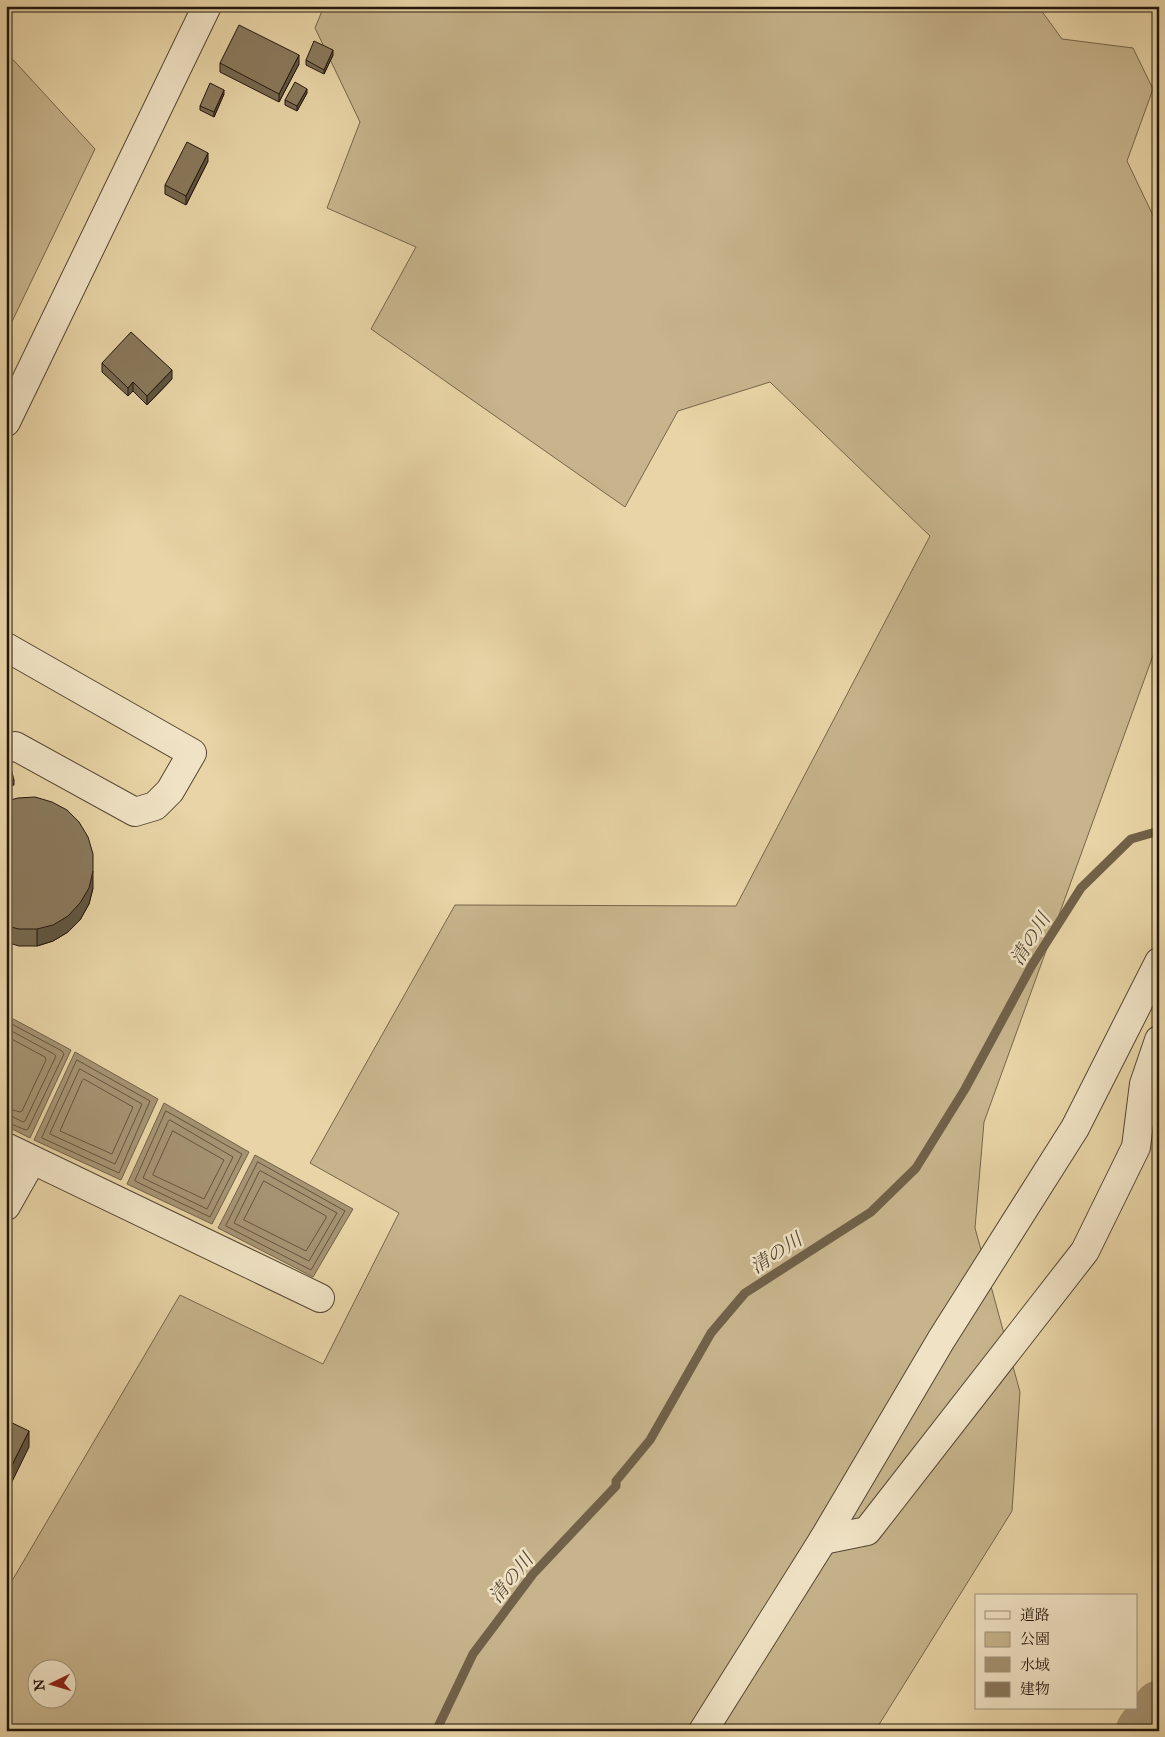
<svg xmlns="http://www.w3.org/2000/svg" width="1165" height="1737" font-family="'IM FELL Great Primer','Noto Serif JP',serif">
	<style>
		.green { fill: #c7b48c; stroke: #75654c; fill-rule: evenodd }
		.water { fill: #a59372; stroke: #716149 }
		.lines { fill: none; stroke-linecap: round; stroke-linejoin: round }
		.shore { stroke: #64543f; stroke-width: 1 }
		.stream { stroke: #716149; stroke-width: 9 }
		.river { stroke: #a59372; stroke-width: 51 }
		.minor-casing { stroke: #544632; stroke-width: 30 }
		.minor { stroke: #f0e3c5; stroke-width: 28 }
		.wall { fill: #76684f; stroke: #23160c }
		.shaded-wall { fill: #605540; stroke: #23160c }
		.building { fill: #89795c; stroke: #23160c }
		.labels { text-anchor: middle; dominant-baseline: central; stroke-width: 5; stroke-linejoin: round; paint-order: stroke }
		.water-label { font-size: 19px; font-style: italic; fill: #574835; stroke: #f0e3c5 }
	</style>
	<rect width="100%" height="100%" fill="#e8d4a6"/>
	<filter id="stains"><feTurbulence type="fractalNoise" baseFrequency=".004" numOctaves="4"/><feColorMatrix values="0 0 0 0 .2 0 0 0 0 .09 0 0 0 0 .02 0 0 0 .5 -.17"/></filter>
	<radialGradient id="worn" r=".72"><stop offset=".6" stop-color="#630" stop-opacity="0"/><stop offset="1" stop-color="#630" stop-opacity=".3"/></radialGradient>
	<!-- green -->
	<g class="green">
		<path d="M324,6H1038L1062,39L1133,48L1153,89L1127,161L1159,228V639L984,1122L975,1228L1020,1392L1012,1511L875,1731H6V1591L180,1295L323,1364L399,1213L310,1163L455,905L736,906L930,536L770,382L678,411L625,507L371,329L416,247L327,208L360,122L315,28ZM38,1670H68V1700H38Z"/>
		<polygon points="6,52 95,149 6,334"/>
	</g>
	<!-- water -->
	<g class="water">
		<polygon points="6,1015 71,1050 30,1138 6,1126"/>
		<polygon points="75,1052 158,1099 121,1180 34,1140"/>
		<polygon points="164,1103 249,1152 212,1224 127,1184"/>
		<polygon points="255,1155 353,1209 313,1277 218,1228"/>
	</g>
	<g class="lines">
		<!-- shore -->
		<g class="shore">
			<polyline points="6,1021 62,1051 64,1054 28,1129 26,1130 6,1122"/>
			<polyline points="6,1028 54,1054 56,1056 25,1121 23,1122 11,1116 6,1116"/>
			<polyline points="6,1036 45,1057 46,1060 22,1111 20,1112 6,1108"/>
			<polygon points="77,1060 150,1101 119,1173 42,1138"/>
			<polygon points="80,1069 142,1104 115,1164 50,1134"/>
			<polygon points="84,1079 133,1107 112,1154 60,1131 82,1081"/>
			<polygon points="166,1111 242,1154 210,1217 135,1181"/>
			<polygon points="170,1120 233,1157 207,1209 143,1178 168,1122"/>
			<polygon points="173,1131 224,1160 204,1199 153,1175"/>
			<polygon points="258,1162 345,1211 311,1270 226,1226"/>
			<polygon points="261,1171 337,1213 309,1261 234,1223 259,1172"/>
			<polygon points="264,1181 326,1216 326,1218 306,1251 244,1220"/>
		</g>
		<!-- stream -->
		<polyline class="stream" points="436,1731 473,1654 533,1574 616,1486 616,1481 650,1440 711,1333 745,1293 871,1212 916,1168 965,1089 1032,965 1081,888 1131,839 1159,831"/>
		<!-- river -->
		<polyline class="river" points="1141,1731 1159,1706"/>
		<defs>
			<g id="minor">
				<polyline points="6,422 207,6"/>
				<polyline points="6,647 192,753 170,791 155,806 135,812 15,746 6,749"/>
				<polyline points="6,1147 320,1298"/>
				<polyline points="6,1206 32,1160"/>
				<polyline points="823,1540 867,1531 1085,1251 1136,1147 1144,1084 1159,1040"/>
				<polyline points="703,1731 823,1540 941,1340 1075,1128 1159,962"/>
			</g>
		</defs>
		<!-- minor casing -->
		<use href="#minor" class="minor-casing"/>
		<!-- minor -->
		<use href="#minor" class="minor"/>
	</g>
	<!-- wall -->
	<g class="wall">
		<polygon points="333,55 324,74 306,65 306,60"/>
		<polygon points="220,63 299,64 279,102 220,72"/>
		<polygon points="307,93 297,111 285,105 285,100"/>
		<polygon points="224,94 214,117 200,110 200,106"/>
		<polygon points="208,161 186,205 165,194 165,185"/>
		<polygon points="102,363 172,379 147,405 133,391 128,396 102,372"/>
		<polygon points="6,801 93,888 89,904 80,920 68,932 53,941 37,946 19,946 6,942"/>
	</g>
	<!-- shaded-wall -->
	<g class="shaded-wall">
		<polygon points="333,50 333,55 324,74 324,70"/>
		<polygon points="299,55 299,64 279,102 279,94"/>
		<polygon points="307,89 307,93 297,111 297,106"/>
		<polygon points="224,90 224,94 214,117 214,112"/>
		<polygon points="208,153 208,161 186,205 186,196"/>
		<polygon points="172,370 172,379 147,405 147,396"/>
		<polygon points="133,382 133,391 128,396 128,388"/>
		<polygon points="14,780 14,785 6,787 6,783"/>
		<polygon points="93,871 93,888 89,904 80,920 68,932 53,941 37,946 37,929"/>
		<polygon points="9,1402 9,1418 6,1424 6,1408"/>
		<polygon points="29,1431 29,1447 6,1494 6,1477"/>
	</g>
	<!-- building -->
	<g class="building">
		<polygon points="239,25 299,55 279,94 220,63"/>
		<polygon points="314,41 333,50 324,70 306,60"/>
		<polygon points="295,82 307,89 297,106 285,100"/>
		<polygon points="210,83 224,90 214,112 200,106"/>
		<polygon points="187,142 208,153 186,196 165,185"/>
		<polygon points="131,332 172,370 147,396 133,382 128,388 102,363"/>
		<polygon points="6,757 8,757 14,780 6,783"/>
		<polygon points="35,797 52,802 67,810 79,822 88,837 93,854 93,871 89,888 80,903 68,916 53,925 37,929 19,929 6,926 6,801 18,798"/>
		<polygon points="6,1401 9,1402 6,1408"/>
		<polygon points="6,1420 29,1431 6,1477"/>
	</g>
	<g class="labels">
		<!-- water labels -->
		<g class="water-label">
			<text transform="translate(1030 939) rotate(-58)">清の川</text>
			<text transform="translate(776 1253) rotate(-33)">清の川</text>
			<text transform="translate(511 1578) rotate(-51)">清の川</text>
		</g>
	</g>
	<!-- margin -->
	<rect width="1165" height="1737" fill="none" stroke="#e8d4a6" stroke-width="25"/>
	<rect x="8" y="8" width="1150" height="1722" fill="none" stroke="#23160c" stroke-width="2.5"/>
	<rect x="12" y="12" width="1140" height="1712" fill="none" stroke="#23160c"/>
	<!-- legend -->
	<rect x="975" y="1594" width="162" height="115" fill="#f0e3c5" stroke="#9e917b"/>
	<rect x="985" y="1611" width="25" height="8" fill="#f0e3c5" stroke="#9e917b"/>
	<text x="1020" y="1620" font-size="15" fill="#23160c">道路</text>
	<rect x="985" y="1632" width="25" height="15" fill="#c7b48c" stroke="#9e917b"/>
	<text x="1020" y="1644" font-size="15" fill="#23160c">公園</text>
	<rect x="985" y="1657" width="25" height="15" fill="#a59372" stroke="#9e917b"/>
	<text x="1020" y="1670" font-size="15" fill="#23160c">水域</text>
	<rect x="985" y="1682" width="25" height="15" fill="#89795c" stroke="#9e917b"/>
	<text x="1020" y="1694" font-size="15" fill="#23160c">建物</text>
	<!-- north arrow -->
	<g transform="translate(52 1684) rotate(265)"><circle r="24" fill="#f0e3c5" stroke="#9e917b"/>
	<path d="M0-4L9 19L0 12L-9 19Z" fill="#8f2418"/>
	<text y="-8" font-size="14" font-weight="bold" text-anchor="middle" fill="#23160c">N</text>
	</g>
	<rect width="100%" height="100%" filter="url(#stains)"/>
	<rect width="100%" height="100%" fill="url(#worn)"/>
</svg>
